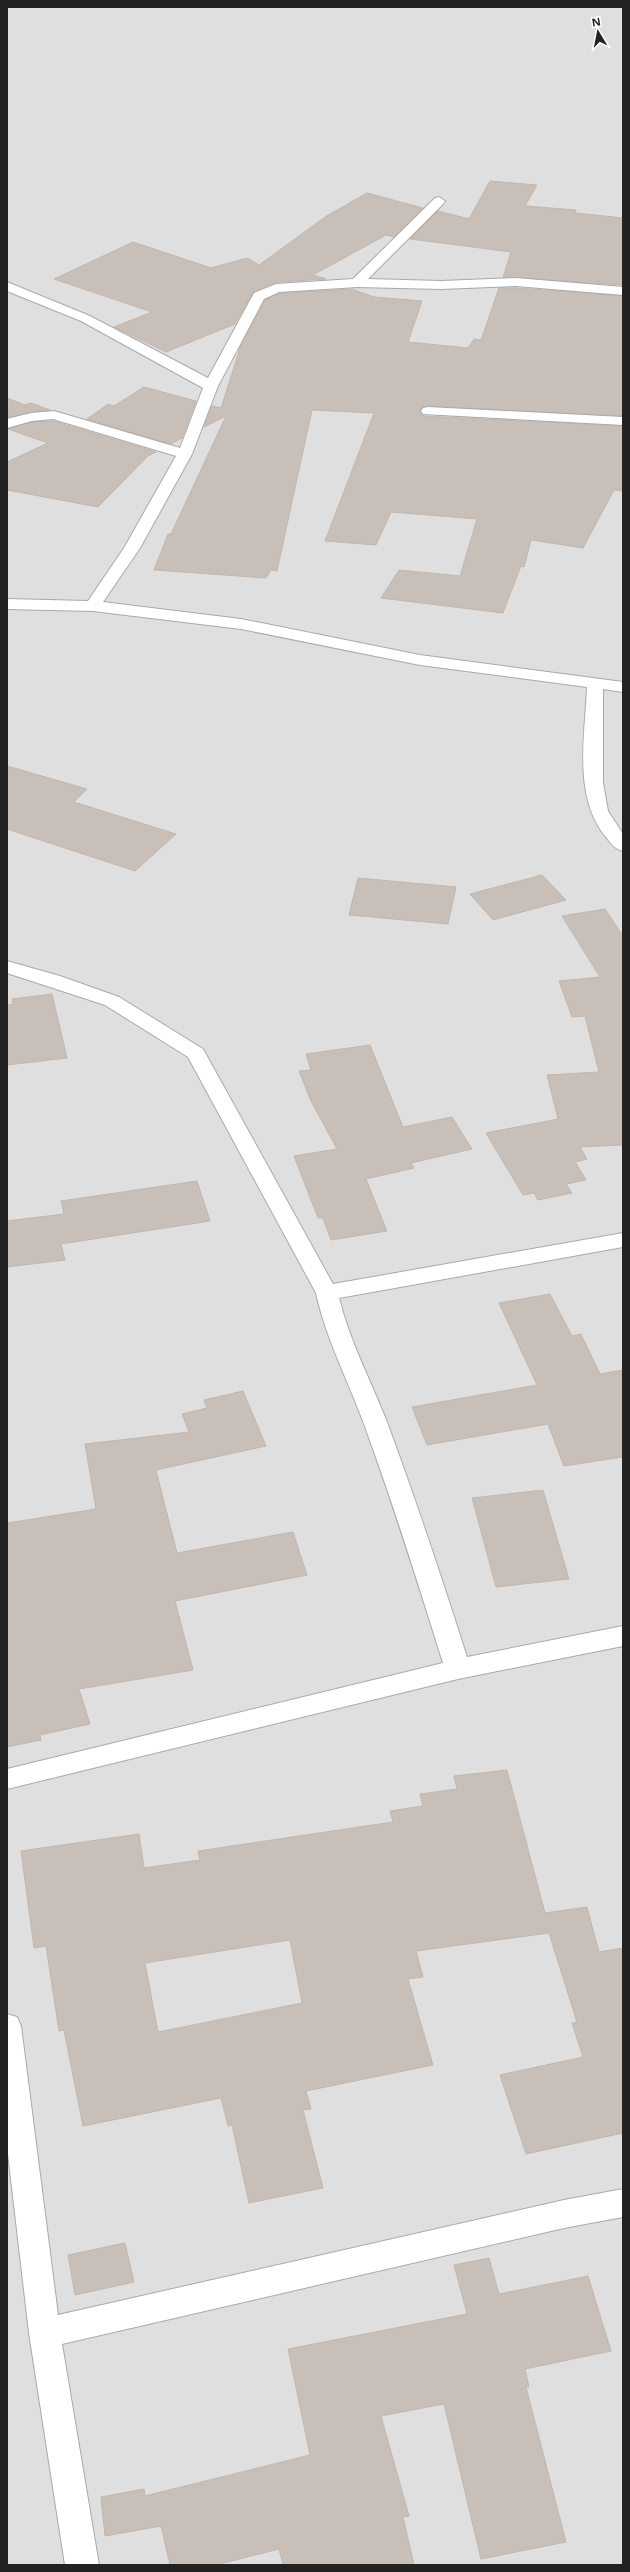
<svg xmlns="http://www.w3.org/2000/svg" width="630" height="2572" font-family="'Open Sans',sans-serif">
	<style>
		.residential { fill: #e0dfdf }
		.building { fill: #c7bfb8; stroke: #c4b6ab; fill-rule: evenodd }
		.lines { fill: none; stroke-linecap: round; stroke-linejoin: round }
		.street-casing { stroke: #a9a9a9; stroke-width: 2 }
		.street { fill: #fff; fill-rule: evenodd }
	</style>
	<rect width="100%" height="100%" fill="#f2efe9"/>
	<!-- residential -->
	<rect class="residential" x="7" y="7" width="616" height="2558"/>
	<!-- building -->
	<g class="building">
		<polygon points="490,181 537,185 525,206 576,210 575,213 623,218 623,285 503,277 511,252 410,239 438,211 469,219"/>
		<polygon points="367,193 423,208 394,237 386,235 313,275 326,279 276,282 253,292 235,324 166,352 114,327 152,312 54,279 133,242 211,268 247,258 259,265 325,217"/>
		<polygon points="499,288 516,288 623,296 623,416 428,406 420,410 423,416 623,426 623,491 614,490 583,548 531,540 524,567 521,566 503,613 381,598 399,570 460,576 477,519 391,512 376,545 325,541 374,413 312,410 277,571 271,570 266,578 154,570 168,534 171,534 226,416 204,427 212,406 221,408 241,345 265,300 279,293 352,289 374,297 422,301 408,342 468,348 474,339 481,340"/>
		<polygon points="144,387 196,401 182,438 171,444 87,419 108,404 114,406"/>
		<polygon points="7,398 25,405 31,403 50,410 7,417"/>
		<polygon points="53,421 156,452 148,456 98,507 7,490 7,462 48,443 8,429 32,422"/>
		<polygon points="7,766 87,789 74,802 176,834 135,871 7,829"/>
		<polygon points="542,875 566,900 493,920 470,894"/>
		<polygon points="358,878 456,887 448,924 349,915"/>
		<polygon points="605,909 623,936 623,1145 580,1147 587,1159 575,1162 586,1180 566,1184 572,1193 538,1200 534,1193 523,1195 486,1133 558,1119 547,1075 599,1072 585,1016 572,1017 559,981 600,977 562,916"/>
		<polygon points="52,994 67,1058 7,1065 7,1005 13,1004 12,999"/>
		<polygon points="370,1045 403,1127 452,1117 472,1149 411,1163 414,1168 366,1179 387,1231 331,1240 323,1218 318,1218 294,1156 337,1149 311,1101 299,1071 311,1070 306,1054"/>
		<polygon points="197,1181 210,1221 61,1244 65,1260 7,1267 7,1221 64,1214 61,1201"/>
		<polygon points="550,1294 572,1336 581,1334 600,1374 623,1370 623,1457 564,1466 548,1424 427,1445 412,1407 537,1385 499,1303"/>
		<polygon points="243,1391 266,1446 156,1470 177,1553 293,1532 307,1575 175,1601 193,1670 79,1689 90,1724 40,1735 41,1740 7,1747 7,1523 96,1509 85,1444 189,1432 182,1414 207,1408 204,1400"/>
		<polygon points="543,1490 569,1579 496,1587 472,1498"/>
		<path d="M507,1770L545,1913L587,1907L599,1952L623,1948V2133L526,2154L500,2075L583,2057L572,2023L577,2022L549,1933L416,1951L423,1977L408,1979L433,2065L306,2091L311,2109L303,2110L323,2188L249,2203L232,2125L228,2126L221,2098L83,2126L64,2030L59,2031L46,1946L34,1948L21,1851L139,1834L144,1868L200,1860L198,1851L393,1822L390,1811L423,1806L420,1794L457,1789L454,1776ZM290,1940L302,2003L158,2032L145,1963Z"/>
		<polygon points="125,2243 134,2282 75,2295 68,2255"/>
		<polygon points="489,2258 499,2294 588,2276 611,2351 525,2369 529,2387 526,2387 566,2542 481,2559 444,2404 381,2416 409,2516 403,2517 414,2565 283,2565 279,2549 216,2565 170,2565 161,2526 105,2536 101,2497 144,2489 145,2496 310,2455 288,2349 467,2314 454,2265"/>
	</g>
	<g class="lines">
		<defs>
			<g id="street">
				<path d="M439,197L445,201L443,204L368,279L441,281L516,278L623,287V295L516,286L441,289L357,287L279,292L264,299L218,386L192,454L140,548L103,602L241,619L420,655L623,682V692L603,689V783L608,811L623,834V851C614,849 611,843 605,836C573,795 585,736 587,687L420,665L241,629L93,611L7,609V599L88,601L124,548L176,456L53,419L32,421L7,428V419L31,413L54,411L180,448L203,388L81,321L7,291V282L90,316L208,378L254,293L276,284L353,279L435,198Z"/>
				<polygon points="428,407 623,417 623,425 423,414 421,411 423,408"/>
				<path d="M7,961L60,976L119,997L203,1049L333,1284L623,1233V1247L339,1298C350,1342 371,1381 387,1422C416,1500 442,1579 467,1657L623,1626V1646L458,1679L7,1789V1769L443,1663C418,1583 393,1503 364,1424C348,1380 326,1339 316,1293L188,1057L105,1005L7,973Z"/>
				<polygon points="7,2014 17,2017 21,2026 58,2315 564,2200 623,2189 623,2217 564,2228 62,2344 99,2565 65,2565 29,2333 7,2145"/>
			</g>
		</defs>
		<!-- street casing -->
		<use href="#street" class="street-casing"/>
		<!-- street -->
		<use href="#street" class="street"/>
	</g>
	<!-- border -->
	<rect width="630" height="2572" fill="none" stroke="#222222" stroke-width="16"/>
	<!-- north arrow -->
	<g transform="translate(598 32) rotate(350)" stroke="#ffffff" stroke-width="3" paint-order="stroke">
	<path d="M0-3L7 15L0 10L-7 15Z" fill="#222222"/>
	<text y="-6" font-size="11" font-weight="bold" text-anchor="middle" fill="#222222">N</text>
	</g>
</svg>
